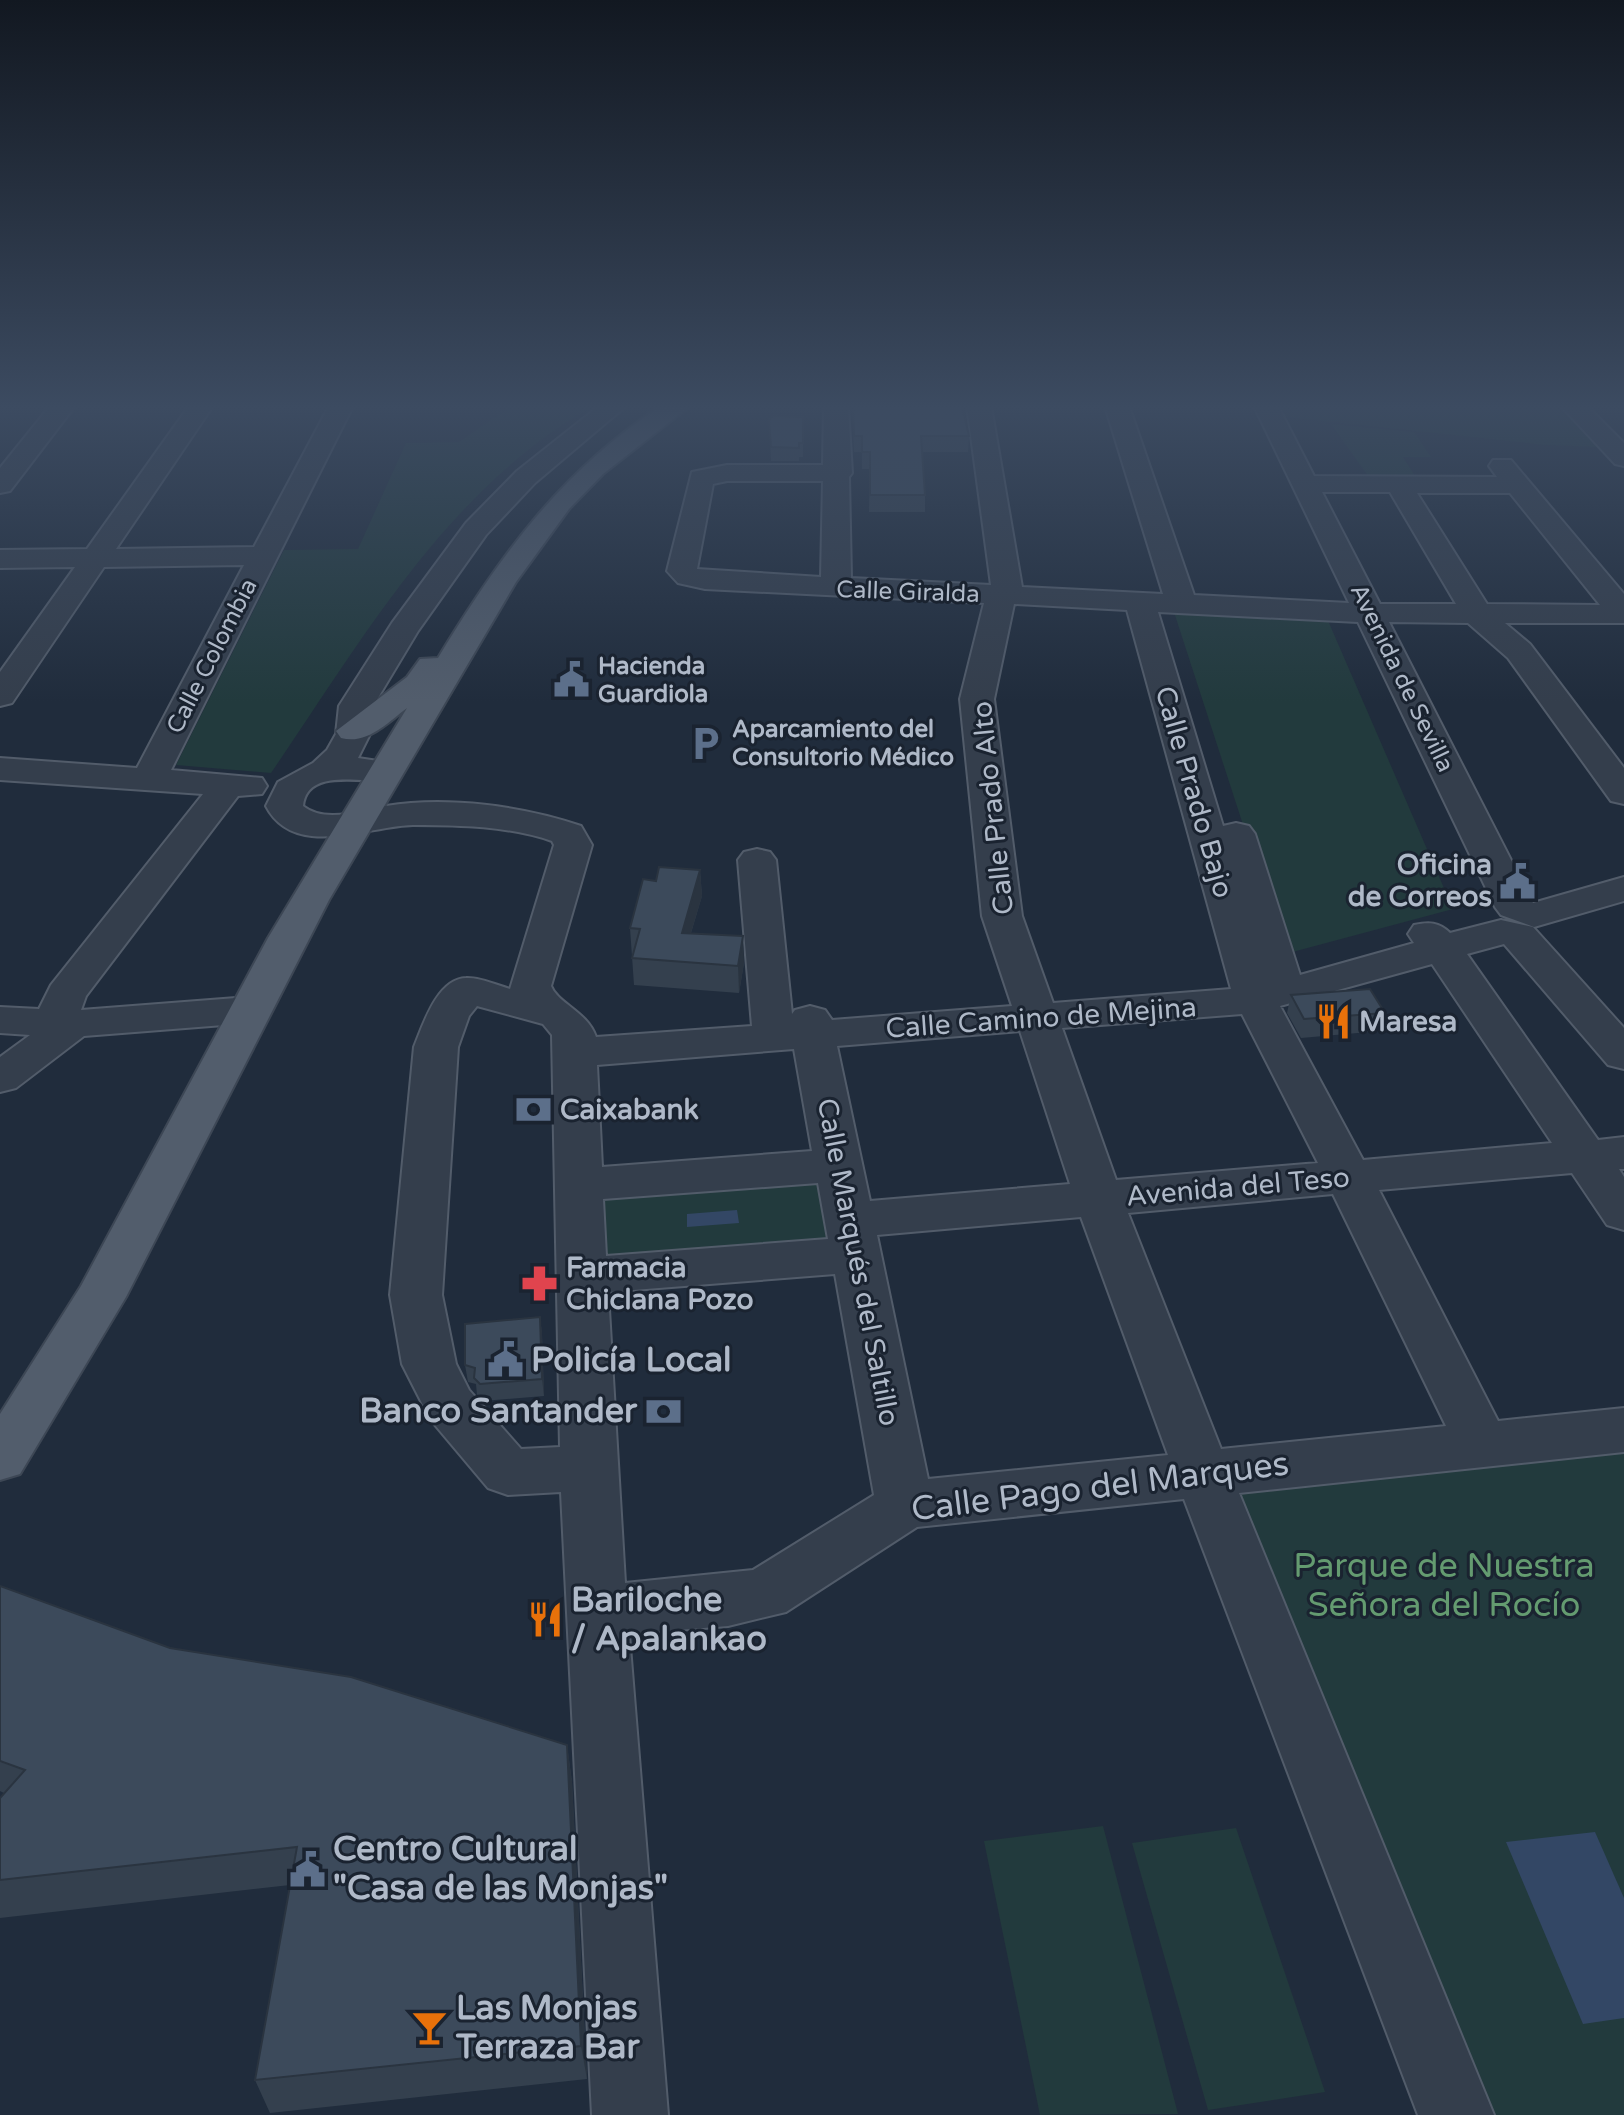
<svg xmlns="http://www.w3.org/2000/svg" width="1624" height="2115" font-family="'Varela Round',sans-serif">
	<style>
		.green { fill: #223a3d }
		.water { fill: #334765 }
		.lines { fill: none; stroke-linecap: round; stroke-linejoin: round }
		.minor-casing { stroke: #525c6a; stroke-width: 4 }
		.major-casing { stroke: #3d4755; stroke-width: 4 }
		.minor { fill: #343e4c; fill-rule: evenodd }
		.major { fill: #525d6c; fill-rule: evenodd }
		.wall { fill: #34404e }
		.shaded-wall { fill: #2a3440 }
		.building { fill: #3c4a5b; stroke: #2a3440; stroke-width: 2 }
		.labels { text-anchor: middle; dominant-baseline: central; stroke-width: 6; stroke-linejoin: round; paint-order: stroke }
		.far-street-label { font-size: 24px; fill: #afb9c8; stroke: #1a2330 }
		.far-poi-label { font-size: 24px; font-weight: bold; fill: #afb9c8; stroke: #1a2330; text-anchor: start }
		.street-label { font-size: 28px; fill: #afb9c8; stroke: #1a2330 }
		.poi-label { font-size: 28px; font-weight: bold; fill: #afb9c8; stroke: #1a2330; text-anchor: start }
		.near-poi-label { font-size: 34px; font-weight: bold; fill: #afb9c8; stroke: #1a2330; text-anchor: start }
		.near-street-label { font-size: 34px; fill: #afb9c8; stroke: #1a2330 }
		.near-park-label { font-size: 34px; fill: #649b70; stroke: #1a2330 }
	</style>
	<rect width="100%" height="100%" fill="#202c3c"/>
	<!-- green -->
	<g class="green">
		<path d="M511,406H593C447,489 363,639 271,773L176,765L284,550L358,549L406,443L459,442Z"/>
		<polygon points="1278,406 1559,406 1599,447 1546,445 1285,417"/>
		<polygon points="1331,424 1414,432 1431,457 1403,457 1418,481 1371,480"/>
		<polygon points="1173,609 1326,616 1453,909 1285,954"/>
		<polygon points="840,1165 858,1254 581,1276 578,1185"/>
		<polygon points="1624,1430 1624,2115 1456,2115 1202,1472"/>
		<polygon points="1103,1826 1178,2114 1040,2115 984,1841"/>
		<polygon points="1236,1828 1325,2092 1208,2110 1132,1843"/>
	</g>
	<!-- water -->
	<g class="water">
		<polygon points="737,1210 739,1223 687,1227 687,1214"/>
		<polygon points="1595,1832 1624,1898 1624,2018 1583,2024 1506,1842"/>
	</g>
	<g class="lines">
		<defs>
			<g id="minor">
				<polygon points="50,406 75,406 10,491 0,493 0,468"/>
				<polygon points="189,406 213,406 116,549 254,547 329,406 353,406 171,770 262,778 267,786 262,794 238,796 86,996 81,1010 249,997 264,1001 270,1010 264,1019 249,1023 84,1036 16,1088 0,1092 0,1057 30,1035 0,1033 0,1007 39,1009 51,985 203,794 0,780 0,758 137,768 244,565 104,567 12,703 0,706 0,672 75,567 0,568 0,550 87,549"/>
				<path d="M599,406H626L535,483L486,535L418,631L373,706L370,734L358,758L398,764L403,772L398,780C372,786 307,764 303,806C326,824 360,810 386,806C447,796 523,806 581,826L592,845L551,986C558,1004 587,1011 596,1037L752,1026L738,860L744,852L757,849L770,852L776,860L792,1014L795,1010L810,1006L825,1010L832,1020L1012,1006L982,916L960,699L984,603L705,589L678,583L667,571L692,472L727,465H823L824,406H848L852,473L849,477L851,578L991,585L967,406H991L1022,587L1163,594L1105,406H1129L1194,595L1349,603L1254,406H1278L1314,476L1497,477L1489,466L1493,460H1511L1624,594V623H1505L1530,644L1624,768V804L1611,801L1508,658L1468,623L1389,622L1533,903L1624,877V901L1534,927L1501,915L1495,907L1358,622L1158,612L1223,826L1236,823L1249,826L1255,834L1300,975L1414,943L1408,934L1414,925C1429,922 1439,922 1450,933L1501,920L1533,927L1624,1028V1069L1608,1065L1504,944L1467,954L1598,1140L1624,1137V1169H1619L1624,1177V1230L1607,1225L1572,1173L1379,1190L1498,1421L1624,1408V1452L1239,1493L1494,2115H1418L1184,1499L917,1527L786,1612L728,1626L629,1634L668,2115H592L561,1492L508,1495L488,1488L430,1419L402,1364L390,1295L414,1047C423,1025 437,979 466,978C479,977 497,985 510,989L554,845L552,841C510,826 457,825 413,825C367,826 294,860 266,806L278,782L313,763L327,750L336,734L339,706L392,623L466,523L517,471ZM727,481H823L821,577L697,569L713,484ZM1322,492H1390L1456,604H1380ZM1417,493H1510L1600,605L1487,604ZM1014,604L1127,610L1231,989L1053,1003L1022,916L994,699ZM1432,964L1552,1143L1363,1160L1280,1006ZM477,1006L543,1024L552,1035L560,1447L521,1449L469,1390L456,1364L442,1295L458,1047L469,1016ZM1242,1014L1318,1163L1116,1180L1062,1028ZM1020,1031L1070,1184L870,1201L837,1046ZM794,1049L812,1151L602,1167L597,1065ZM818,1183L828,1239L606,1256L603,1199ZM1333,1194L1446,1426L1221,1449L1128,1213ZM1081,1217L1168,1455L928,1479L877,1235ZM835,1274L874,1495L753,1570L625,1583L608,1292Z"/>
				<polygon points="1561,406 1587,406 1624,443 1624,466 1615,464"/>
			</g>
			<path id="major" d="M661,406H690L603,474L569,509L516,582L329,900L126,1297L20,1474L0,1480V1414L81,1286L268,938L407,708C387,723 367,745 341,738L336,731L407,677L420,659L438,658C500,556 560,472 661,406Z"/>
		</defs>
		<!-- minor casing -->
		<use href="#minor" class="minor-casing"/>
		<!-- major casing -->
		<use href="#major" class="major-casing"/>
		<!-- minor -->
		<use href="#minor" class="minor"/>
		<!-- major -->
		<use href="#major" class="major"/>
	</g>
	<!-- wall -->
	<g class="wall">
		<polygon points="852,406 969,436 968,452 922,452 925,495 925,512 869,512 870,469 862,469 862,452 854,452"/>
		<polygon points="803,417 803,457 799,457 799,461 771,461 769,420"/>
		<polygon points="700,870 702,896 691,933 744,963 739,993 634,985 630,928 656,881"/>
		<polygon points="1291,995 1385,1013 1380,1031 1301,1038 1287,1013"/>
		<polygon points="540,1317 542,1334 544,1396 483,1401 477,1395 476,1384 468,1382 465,1365"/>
		<polygon points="0,1586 170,1648 567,1745 572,1782 587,2079 270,2113 255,2080 290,1885 0,1918 0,1798 4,1793 0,1791"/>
	</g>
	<!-- shaded-wall -->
	<g class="shaded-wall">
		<polygon points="700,870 702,896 683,959 682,933"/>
		<polygon points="743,936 744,963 739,993 738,966"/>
		<polygon points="540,1317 542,1334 544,1396 542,1379"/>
		<polygon points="567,1745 572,1782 587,2079 581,2046"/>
	</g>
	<!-- building -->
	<g class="building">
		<polygon points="853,406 962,406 969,436 921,436 925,495 870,495 870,452 862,452 862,436 854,436"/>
		<polygon points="773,416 803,417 803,443 799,443 799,448 771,447 769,420"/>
		<polygon points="659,867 700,870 682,933 743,936 738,966 632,958 640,929 630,928 643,879 656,881"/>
		<polygon points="1370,989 1385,1013 1304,1019 1291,995"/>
		<polygon points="540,1317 542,1379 480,1384 474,1378 475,1368 465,1365 465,1324"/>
		<polygon points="0,1586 170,1648 351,1677 567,1745 581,2046 255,2080 297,1847 0,1880 0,1798 25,1770 0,1761"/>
	</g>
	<!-- sky -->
	<linearGradient id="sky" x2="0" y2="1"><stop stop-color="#121821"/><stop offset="0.58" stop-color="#3c4b61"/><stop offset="1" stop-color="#3c4b61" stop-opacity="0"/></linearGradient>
	<rect width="1624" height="702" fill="url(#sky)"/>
	<!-- icons -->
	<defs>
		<symbol id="civic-bare" viewBox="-9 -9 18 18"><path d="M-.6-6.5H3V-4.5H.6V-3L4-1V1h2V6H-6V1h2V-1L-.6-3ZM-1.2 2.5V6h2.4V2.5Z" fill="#5c6f8a" stroke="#1a2330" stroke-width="2.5" paint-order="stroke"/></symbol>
		<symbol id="parking-bare" viewBox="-9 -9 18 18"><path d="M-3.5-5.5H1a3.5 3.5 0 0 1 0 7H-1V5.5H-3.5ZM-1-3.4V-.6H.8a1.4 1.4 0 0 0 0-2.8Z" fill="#5c6f8a" stroke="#1a2330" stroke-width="2.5" paint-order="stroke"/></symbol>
		<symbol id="restaurant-bare" viewBox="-9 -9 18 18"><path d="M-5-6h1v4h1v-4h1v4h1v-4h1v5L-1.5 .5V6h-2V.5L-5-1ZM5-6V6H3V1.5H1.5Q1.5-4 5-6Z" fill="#e8710a" stroke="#1a2330" stroke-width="2.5" paint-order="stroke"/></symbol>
		<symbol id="bank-bare" viewBox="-9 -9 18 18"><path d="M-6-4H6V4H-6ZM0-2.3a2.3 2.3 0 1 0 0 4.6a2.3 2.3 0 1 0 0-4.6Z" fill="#5c6f8a" stroke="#1a2330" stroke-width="2.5" paint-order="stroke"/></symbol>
		<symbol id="pharmacy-bare" viewBox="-9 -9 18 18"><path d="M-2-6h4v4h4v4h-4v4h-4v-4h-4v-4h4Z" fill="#e0444e" stroke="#1a2330" stroke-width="2.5" paint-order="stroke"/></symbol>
		<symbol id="bar-bare" viewBox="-9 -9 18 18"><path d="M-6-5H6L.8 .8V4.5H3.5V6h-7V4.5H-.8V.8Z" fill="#e8710a" stroke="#1a2330" stroke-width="2.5" paint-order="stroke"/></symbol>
	</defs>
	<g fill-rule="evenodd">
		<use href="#civic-bare" x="546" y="654" width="51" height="51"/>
		<use href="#parking-bare" x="680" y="718" width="51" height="51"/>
		<use href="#civic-bare" x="1492" y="856" width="51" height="51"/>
		<use href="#restaurant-bare" x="1308" y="996" width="51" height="51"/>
		<use href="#bank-bare" x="508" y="1084" width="51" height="51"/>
		<use href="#pharmacy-bare" x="514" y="1258" width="51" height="51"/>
		<use href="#civic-bare" x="480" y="1334" width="51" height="51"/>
		<use href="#bank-bare" x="638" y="1386" width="51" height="51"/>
		<use href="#restaurant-bare" x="520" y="1594" width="51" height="51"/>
		<use href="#civic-bare" x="282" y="1844" width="51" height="51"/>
		<use href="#bar-bare" x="404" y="2002" width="51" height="51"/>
	</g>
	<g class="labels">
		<!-- far-street labels -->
		<g class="far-street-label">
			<text transform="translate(908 592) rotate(2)">Calle Giralda</text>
			<text transform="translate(212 656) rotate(-63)">Calle Colombia</text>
			<text transform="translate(1402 678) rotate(64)">Avenida de Sevilla</text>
		</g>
		<!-- far-poi labels -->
		<g class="far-poi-label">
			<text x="598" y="666">Hacienda<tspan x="598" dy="28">Guardiola</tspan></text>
			<text x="732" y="729">Aparcamiento del<tspan x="732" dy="28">Consultorio Médico</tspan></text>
		</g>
		<!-- street labels -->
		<g class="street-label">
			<text transform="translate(1194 792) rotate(74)">Calle Prado Bajo</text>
			<text transform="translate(993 808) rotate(-96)">Calle Prado Alto</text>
			<text transform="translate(1041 1018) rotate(-4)">Calle Camino de Mejina</text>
			<text transform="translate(1238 1187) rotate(-5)">Avenida del Teso</text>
			<text transform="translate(858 1262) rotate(79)">Calle Marqués del Saltillo</text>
		</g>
		<!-- poi labels -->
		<g class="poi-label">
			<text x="1492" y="865" text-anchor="end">Oficina<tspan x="1492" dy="32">de Correos</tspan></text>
			<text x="1359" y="1022">Maresa</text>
			<text x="560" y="1110">Caixabank</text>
			<text x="566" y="1268">Farmacia<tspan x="566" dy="32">Chiclana Pozo</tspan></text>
		</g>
		<!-- near-poi labels -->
		<g class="near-poi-label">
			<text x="531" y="1360">Policía Local</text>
			<text x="637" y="1411" text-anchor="end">Banco Santander</text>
			<text x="571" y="1600">Bariloche<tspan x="571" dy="39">/ Apalankao</tspan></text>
			<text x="333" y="1849">Centro Cultural<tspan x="333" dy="39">"Casa de las Monjas"</tspan></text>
			<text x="456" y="2008">Las Monjas<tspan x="456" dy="39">Terraza Bar</tspan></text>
		</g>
		<!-- near-street labels -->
		<g class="near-street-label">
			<text transform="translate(1100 1487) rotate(-7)">Calle Pago del Marques</text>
		</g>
		<!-- near-park labels -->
		<g class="near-park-label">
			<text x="1444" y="1566">Parque de Nuestra<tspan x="1444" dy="39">Señora del Rocío</tspan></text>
		</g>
	</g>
</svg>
